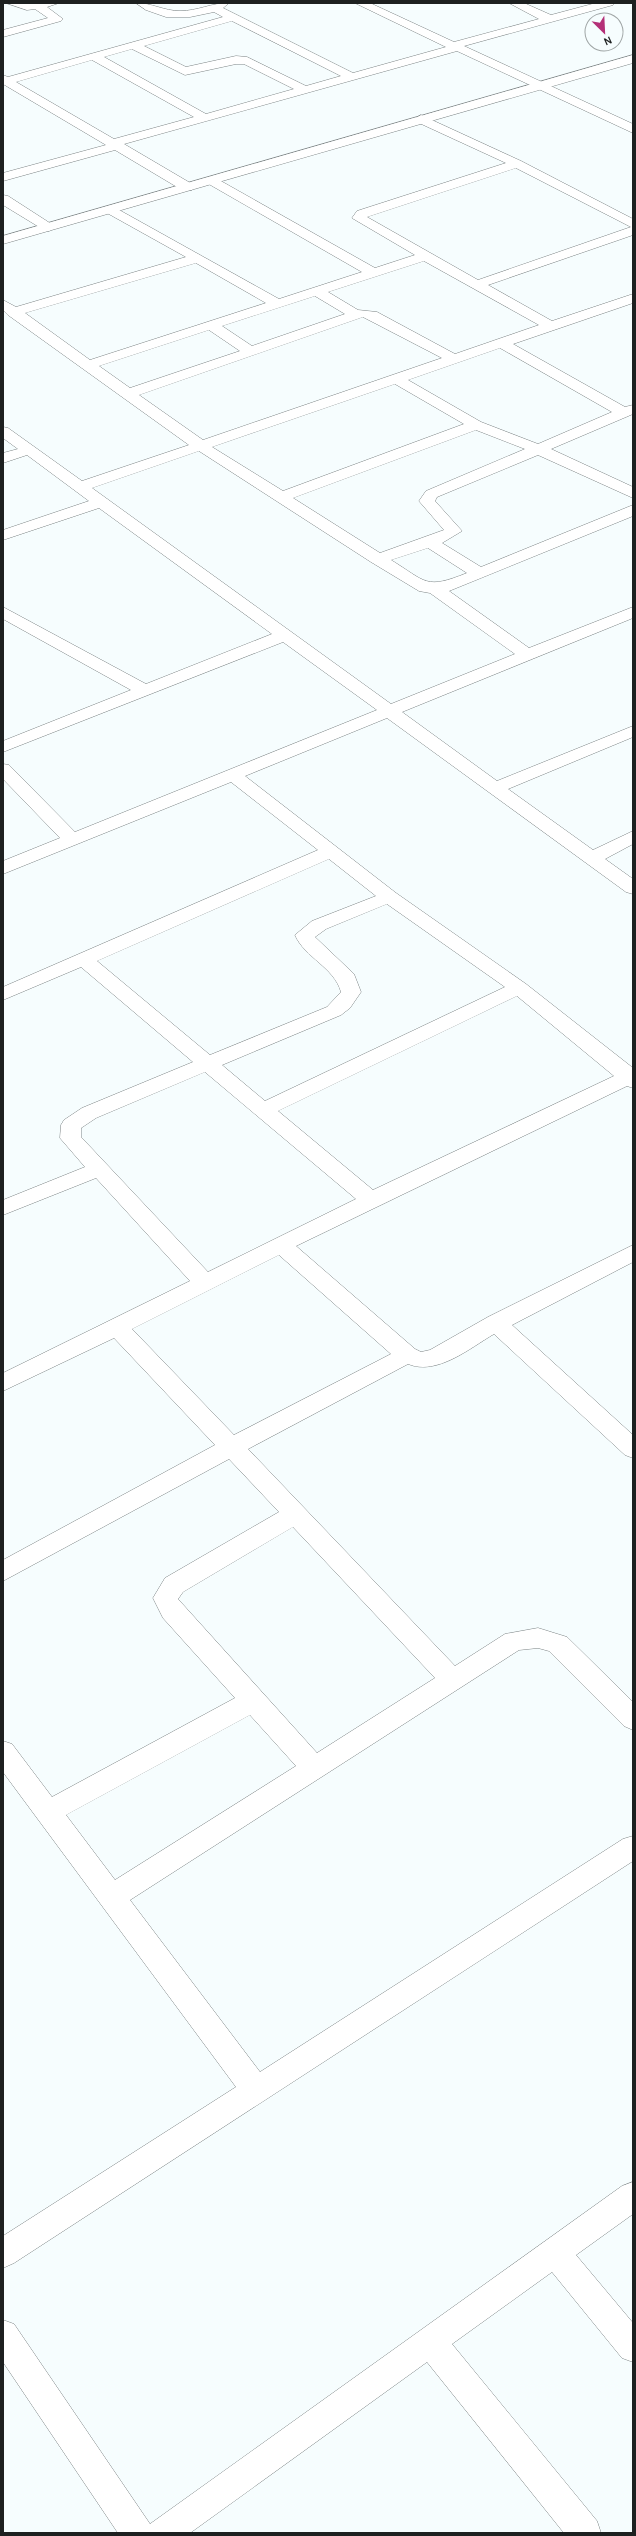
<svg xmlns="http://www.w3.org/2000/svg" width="636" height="2536" font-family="Karla,sans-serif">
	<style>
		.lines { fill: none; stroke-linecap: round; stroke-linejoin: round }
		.minor-casing { stroke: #7d8485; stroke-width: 1 }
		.secondary-casing { stroke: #7d8485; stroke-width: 1 }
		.minor { fill: #fff; fill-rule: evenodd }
		.secondary { fill: #fff; fill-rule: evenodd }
	</style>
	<rect width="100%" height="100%" fill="#f6fdfe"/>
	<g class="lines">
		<defs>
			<g id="minor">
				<polygon points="6,3 59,3 47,7 63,19 61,21 3,37 3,30 48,18 35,9 27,10"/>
				<path d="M136,3C152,3 164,11 180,11C198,11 211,3 229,3L223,8L353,73L446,47L355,3H370L454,42L539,19L509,3H524L551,15L596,3H615L613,5L464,46L633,124V133L457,51L124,144L192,184L193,187L192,190H182L115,150L3,181V173L106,145L3,84V75L8,77L223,17L214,12L190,17H166L146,10ZM232,21L341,76L306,86L247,57L236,56L186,67L144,46ZM132,49L185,75L236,64H244L294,89L206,114L104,57ZM92,60L194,117L114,139L16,82Z"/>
				<path d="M421,115L521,161L633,219V235L488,285L552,321L633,294V303L513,344L625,407L633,405V414L551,449L633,487V498L538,455L437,497L435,501L462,531L442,543L481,567L633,505V516L449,591L529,648L633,607V618L402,712L497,781L633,726V737L508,789L593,850L633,831V844L605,859L633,879V894L626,892L387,718L245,776L396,893L526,984L633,1068V1088L627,1086L296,1246L415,1349L421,1352L430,1350L488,1317L633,1245V1262L512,1325L633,1435V1458L625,1455L494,1334C470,1348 437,1376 408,1364L248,1449L455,1666L505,1634L538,1628L567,1637L633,1702V1730L624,1726L549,1651L538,1648L519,1650L130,1900L260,2072L623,1839L633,1836V1861L14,2263L3,2268V2236L236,2087L3,1772V1741L12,1744L52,1797L235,1698L163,1618L153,1598L165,1578L279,1512L229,1459L3,1581V1560L215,1445L114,1338L3,1391V1373L190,1281L96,1178L3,1215V1200L85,1167L60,1138L61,1125L64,1120L82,1108L193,1062L81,967L3,1000V987L318,850L231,782L3,874V861L60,838L3,779V764L9,765L75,832L377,710L283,642L3,752V741L131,690L3,619V607L146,684L272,634L99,508L3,540V530L89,501L27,455L3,463V453L18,449L3,438V427L8,428L82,481L189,445L8,315L3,310V300L16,307L186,257L107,213L105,210L112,206L279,299L362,272L207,183L206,180L212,176L375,268L415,255L352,218L357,211L506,163L417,122L415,119ZM516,168L631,227L478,280L367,217ZM424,261L539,325L455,354L377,312L358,310L328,292ZM196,263L266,303L90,360L25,313ZM315,296L345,314L252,346L222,326ZM363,317L442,358L203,440L139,395ZM209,330L240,351L130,388L99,366ZM500,348L612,412L538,444L481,422L408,380ZM395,384L464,424L283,491L212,447ZM476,430L525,449L426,491L419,501L444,530L380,553L293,498ZM199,451L371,562L419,591L430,593L515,654L391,704L92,488ZM428,548L467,573C425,590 427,582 391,560ZM329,859L376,896L312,921L295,935C305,958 334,967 341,992L327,1007L210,1055L97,961ZM387,904L505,987L265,1101L222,1065L341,1015L350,1008L361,992L354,974L315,937L326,929ZM517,996L614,1076L373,1190L278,1111ZM205,1072L356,1199L208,1272L81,1137V1128L96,1118ZM279,1255L391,1354L234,1435L132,1329ZM293,1527L435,1678L317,1753L178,1599L183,1592ZM250,1715L296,1766L115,1880L66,1815Z"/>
				<polygon points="3,195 8,196 56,227 49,231 44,230 3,205"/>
				<polygon points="633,2182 633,2214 576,2255 633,2323 633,2362 622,2358 552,2272 452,2344 597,2521 601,2533 564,2533 427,2362 190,2533 118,2533 3,2362 3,2320 14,2324 150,2524 622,2186"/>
			</g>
			<polygon id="secondary" points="633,55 633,63 3,244 3,236"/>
		</defs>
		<!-- minor casing -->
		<use href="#minor" class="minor-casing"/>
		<!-- secondary casing -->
		<use href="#secondary" class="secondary-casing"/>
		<!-- minor -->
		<use href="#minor" class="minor"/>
		<!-- secondary -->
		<use href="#secondary" class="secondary"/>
	</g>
	<!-- border -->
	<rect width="636" height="2536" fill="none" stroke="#1d2020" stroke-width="8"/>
	<!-- north arrow -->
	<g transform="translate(604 32) rotate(156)"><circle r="19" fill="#f6fdfe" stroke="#9fa5a5"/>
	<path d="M0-3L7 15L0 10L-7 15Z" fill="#b43078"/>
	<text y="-6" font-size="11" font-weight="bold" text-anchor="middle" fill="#1d2020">N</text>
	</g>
</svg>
